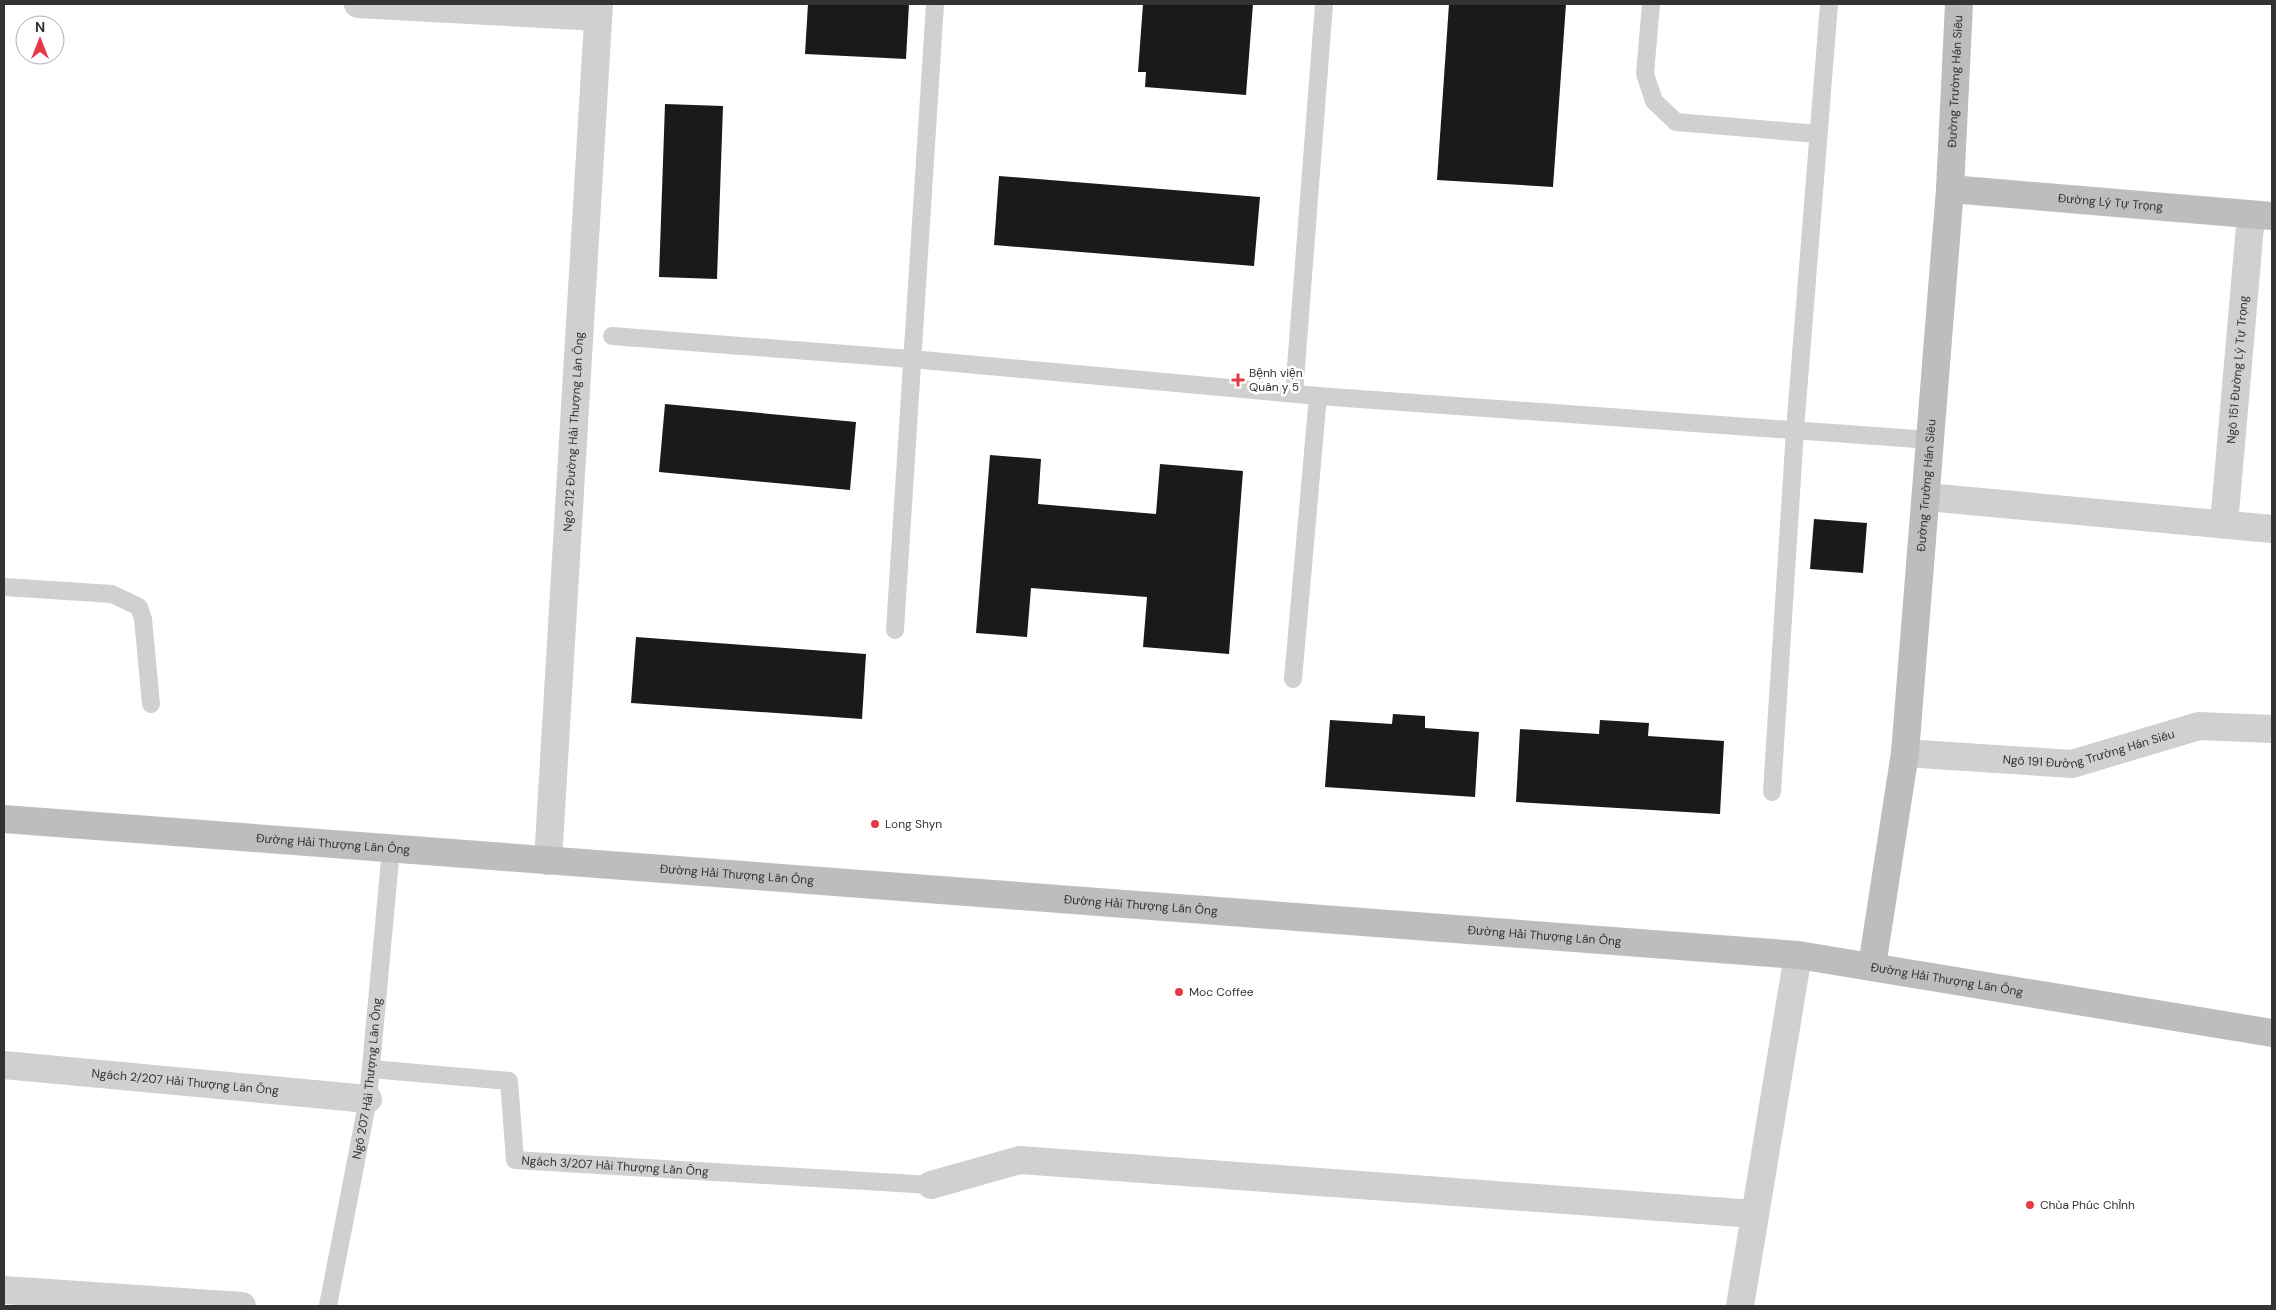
<svg xmlns="http://www.w3.org/2000/svg" width="2276" height="1310" font-family="'DM Sans',sans-serif">
	<style>
		.building { fill: #1a1a1a }
		.lines { fill: none; stroke-linecap: round; stroke-linejoin: round }
		.lane { stroke: #d0d0d0; stroke-width: 18 }
		.street { stroke: #d0d0d0; stroke-width: 28 }
		.secondary { stroke: #bdbdbd; stroke-width: 28 }
		.poi-dot { fill: #e63946; stroke: #fff; stroke-width: 2 }
		.labels { text-anchor: middle; dominant-baseline: central; stroke-width: 5; stroke-linejoin: round; paint-order: stroke }
		.street-label { font-size: 12px; fill: #333; stroke: #fff }
		.poi-label { font-size: 12px; fill: #333; stroke: #fff; text-anchor: start }
	</style>
	<rect width="100%" height="100%" fill="#fff"/>
	<!-- building -->
	<g class="building">
		<polygon points="808,4 909,4 906,59 805,54"/>
		<polygon points="1143,4 1253,4 1246,95 1145,87 1146,72 1138,72"/>
		<polygon points="1449,4 1566,4 1553,187 1437,180"/>
		<polygon points="665,104 723,106 717,279 659,277"/>
		<polygon points="999,176 1260,197 1254,266 994,245"/>
		<polygon points="665,404 856,422 850,490 659,472"/>
		<polygon points="990,455 1041,459 1038,504 1156,514 1160,464 1243,471 1229,654 1143,647 1147,597 1031,588 1027,637 976,633"/>
		<polygon points="1814,519 1867,523 1863,573 1810,569"/>
		<polygon points="636,637 866,654 862,719 631,703"/>
		<polygon points="1393,714 1425,716 1425,728 1479,732 1475,797 1325,787 1330,720 1392,724"/>
		<polygon points="1600,720 1649,723 1648,736 1724,741 1720,814 1516,802 1520,729 1599,734"/>
	</g>
	<g class="lines">
		<!-- lane -->
		<g class="lane">
			<polyline points="1651,4 1645,74 1654,101 1676,122 1818,134"/>
			<polyline points="612,336 911,359 1318,396 1931,440"/>
			<polyline points="1294,393 1324,4"/>
			<polyline points="4,587 112,594 139,607 143,619 151,704"/>
			<polyline points="895,630 935,4"/>
			<polyline points="1293,679 1318,396"/>
			<polyline points="1772,792 1795,430 1829,4"/>
			<path id="s1" d="M371,1069L509,1081L515,1160L931,1185"/>
			<path id="s2" d="M328,1306L368,1099L391,849"/>
		</g>
		<!-- street -->
		<g class="street">
			<polyline points="358,4 598,17"/>
			<polyline points="1927,497 2272,529"/>
			<path id="s3" d="M2224,524L2251,215"/>
			<path id="s4" d="M1905,753L2072,764L2199,726L2272,729"/>
			<path id="s5" d="M548,861L599,4"/>
			<path id="s6" d="M4,1065L368,1099"/>
			<polyline points="931,1185 1020,1160 1754,1214"/>
			<polyline points="4,1290 242,1306"/>
			<polyline points="1740,1306 1798,955"/>
		</g>
		<!-- secondary -->
		<g class="secondary">
			<path id="s7" d="M1950,189L2272,216"/>
			<path id="s8" d="M4,819L1798,955L2272,1033"/>
			<path id="s9" d="M1872,966L1905,753L1950,189L1959,4"/>
		</g>
	</g>
	<!-- markers -->
	<g class="poi-dot">
		<path d="M1235.5 372.5h5v5h5v5h-5v5h-5v-5h-5v-5h5z"/>
		<circle cx="875" cy="824" r="5"/>
		<circle cx="1179" cy="992" r="5"/>
		<circle cx="2030" cy="1205" r="5"/>
	</g>
	<g class="labels">
		<!-- street labels -->
		<g class="street-label">
			<text stroke="none"><textPath href="#s9" startOffset="889">Đường Trường Hán Siêu</textPath></text>
			<text stroke="none"><textPath href="#s7" startOffset="161">Đường Lý Tự Trọng</textPath></text>
			<text stroke="none"><textPath href="#s3" startOffset="155">Ngõ 151 Đường Lý Tự Trọng</textPath></text>
			<text stroke="none"><textPath href="#s5" startOffset="430">Ngõ 212 Đường Hải Thượng Lãn Ông</textPath></text>
			<text stroke="none"><textPath href="#s9" startOffset="484">Đường Trường Hán Siêu</textPath></text>
			<text stroke="none"><textPath href="#s4" startOffset="186">Ngõ 191 Đường Trường Hán Siêu</textPath></text>
			<text stroke="none"><textPath href="#s8" startOffset="330">Đường Hải Thượng Lãn Ông</textPath></text>
			<text stroke="none"><textPath href="#s8" startOffset="735">Đường Hải Thượng Lãn Ông</textPath></text>
			<text stroke="none"><textPath href="#s8" startOffset="1140">Đường Hải Thượng Lãn Ông</textPath></text>
			<text stroke="none"><textPath href="#s8" startOffset="1545">Đường Hải Thượng Lãn Ông</textPath></text>
			<text stroke="none"><textPath href="#s8" startOffset="1950">Đường Hải Thượng Lãn Ông</textPath></text>
			<text stroke="none"><textPath href="#s2" startOffset="231">Ngõ 207 Hải Thượng Lãn Ông</textPath></text>
			<text stroke="none"><textPath href="#s6" startOffset="182">Ngách 2/207 Hải Thượng Lãn Ông</textPath></text>
			<text stroke="none"><textPath href="#s1" startOffset="318">Ngách 3/207 Hải Thượng Lãn Ông</textPath></text>
		</g>
		<!-- poi labels -->
		<g class="poi-label">
			<text x="1249" y="373">Bệnh viện<tspan x="1249" dy="14">Quân y 5</tspan></text>
			<text x="885" y="824">Long Shyn</text>
			<text x="1189" y="992">Moc Coffee</text>
			<text x="2040" y="1205">Chùa Phúc Chỉnh</text>
		</g>
	</g>
	<!-- border -->
	<rect width="2276" height="1310" fill="none" stroke="#333333" stroke-width="10"/>
	<!-- north arrow -->
	<g transform="translate(40 40)"><circle r="24" fill="#ffffff" stroke="#adadad"/>
	<path d="M0-4L9 19L0 12L-9 19Z" fill="#e63946"/>
	<text y="-8" font-size="14" font-weight="bold" text-anchor="middle" fill="#333333">N</text>
	</g>
</svg>
